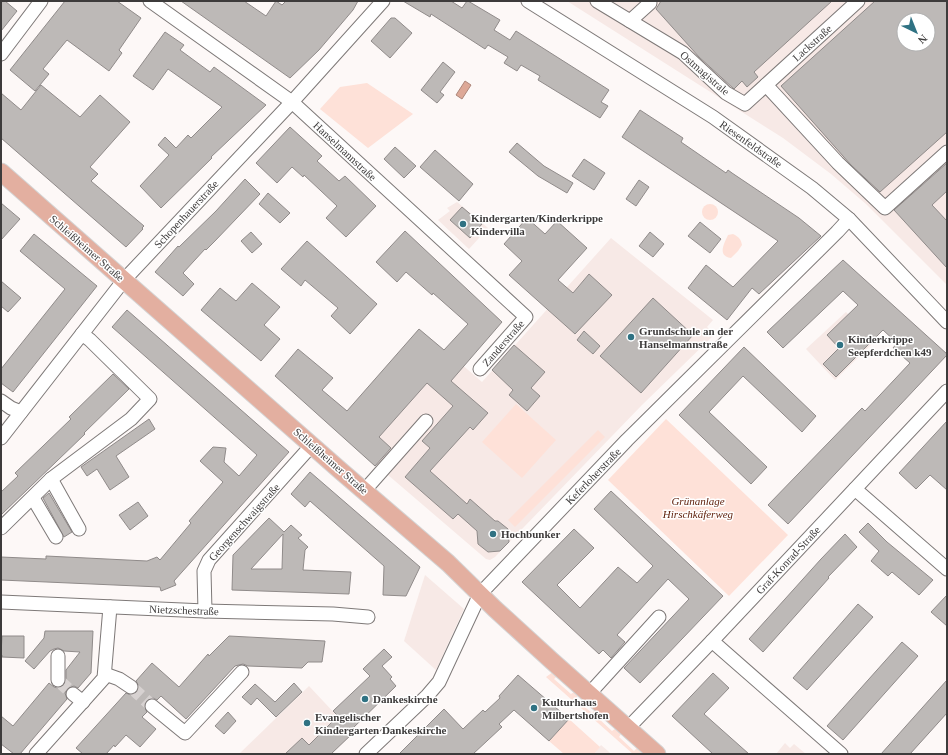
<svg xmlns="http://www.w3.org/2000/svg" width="948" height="755" font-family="Georgia,serif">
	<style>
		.built { fill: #f7e9e6; fill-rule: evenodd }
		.green { fill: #fee1d8 }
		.water { fill: #dda897; stroke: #ad877b }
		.building { fill: #bdb9b7; stroke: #908b8a; fill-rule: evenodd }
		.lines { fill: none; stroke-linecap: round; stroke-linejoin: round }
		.minor-tunnel { stroke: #d7d2d1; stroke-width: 13; stroke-dasharray: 13 6; stroke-linecap: butt }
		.minor-casing { stroke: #7e7978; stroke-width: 15 }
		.major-casing { stroke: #d4d4d4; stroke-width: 19 }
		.minor { stroke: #fff; stroke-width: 13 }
		.major { stroke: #e3afa0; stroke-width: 17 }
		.poi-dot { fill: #2f7283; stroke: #fff; stroke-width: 1.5 }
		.labels { text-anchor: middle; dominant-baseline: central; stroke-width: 3; stroke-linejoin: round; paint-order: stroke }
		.street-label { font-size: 11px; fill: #3d3b3b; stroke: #fff }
		.poi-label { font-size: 11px; font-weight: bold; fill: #3d3b3b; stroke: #fff; text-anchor: start }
		.park-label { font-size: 11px; font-style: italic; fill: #60210d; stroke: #fff }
	</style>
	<rect width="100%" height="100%" fill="#fdf8f7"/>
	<!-- built -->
	<g class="built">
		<path d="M567,1H947V285L866,204L831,174L783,138ZM904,20H928V44H904Z"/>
		<polygon points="457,202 488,228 469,249 438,220 450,211 447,208"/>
		<polygon points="611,238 713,320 707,327 715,334 642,405 495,557 490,560 486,559 318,415 332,398 347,411 419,329 433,341 436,360 445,350 482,382"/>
		<polygon points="846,312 875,341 835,380 806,349"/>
		<polygon points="425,575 464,609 436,670 404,641"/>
		<polygon points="309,686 353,733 331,754 239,754"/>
		<polygon points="785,743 790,748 794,744 806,754 776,754"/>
		<polygon points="601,745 608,751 611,754 594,754"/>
	</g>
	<!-- green -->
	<g class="green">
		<polygon points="367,83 413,114 368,148 320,109 340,87"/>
		<circle cx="710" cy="212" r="8"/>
		<path d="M733,234C739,237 741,239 742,245L738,251L731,258C717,256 724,244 728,235Z"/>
		<polygon points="516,404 556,440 522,478 482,442"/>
		<polygon points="666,419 788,535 729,596 608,480"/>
		<polygon points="598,430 605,437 515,527 508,520"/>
		<polygon points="553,672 557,676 554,679 571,694 574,692 578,696 575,699 592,713 595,710 600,715 598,718 612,731 615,729 621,734 619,737 634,751 637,748 642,753 641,754 633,754 546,677"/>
		<polygon points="569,719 600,747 594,754 564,754 549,741"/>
	</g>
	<!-- water -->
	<polygon class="water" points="465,81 471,85 462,99 456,95"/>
	<!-- building -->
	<g class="building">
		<polygon points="1,1 5,1 17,11 1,31"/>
		<polygon points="65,1 117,1 141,18 119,50 122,53 109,71 67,40 43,69 49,74 35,91 10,70"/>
		<polygon points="181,1 244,1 266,16 276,1 282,5 286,1 358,1 353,10 319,50 290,78"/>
		<polygon points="403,1 451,1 462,8 467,1 468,1 500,20 494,30 510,40 516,31 609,90 601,102 608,106 600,118 538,80 540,76 521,65 517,71 504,63 508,57 488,45 485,49 431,14 430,17"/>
		<polygon points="661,1 832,1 754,72 758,77 747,87 742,81 734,89 699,57 656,9"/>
		<path d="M875,1H947V132L880,192L851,165L781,86ZM904,20H928V44H904Z"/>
		<polygon points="391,18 395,18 412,33 390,58 371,41"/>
		<polygon points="165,32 184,45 180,50 210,72 214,67 266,105 211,157 212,158 161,208 140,186 169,155 158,145 165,137 176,148 188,135 191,138 222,107 168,69 153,90 133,76"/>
		<polygon points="443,62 455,72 440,92 444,95 437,103 421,90"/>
		<polygon points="41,85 80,117 100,95 130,122 90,167 98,174 91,181 144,226 142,228 143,229 126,247 1,138 1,93 21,110"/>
		<polygon points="640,110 683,138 681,142 726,173 728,170 732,173 799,218 821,236 759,294 752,288 727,320 688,288 706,265 733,287 778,241 622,137"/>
		<polygon points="290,127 322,156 317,161 339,181 345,176 376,206 346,237 326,218 337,206 304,175 303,177 292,167 277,183 256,163"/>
		<polygon points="517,143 544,166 573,183 567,193 538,176 509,152"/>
		<polygon points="395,147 416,166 404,178 384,159"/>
		<polygon points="435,150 473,184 459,201 420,167"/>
		<polygon points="584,159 605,173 594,190 572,176"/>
		<polygon points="947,163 947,191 932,205 947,221 947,268 894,210"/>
		<polygon points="245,179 260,194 214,242 206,250 205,249 183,273 194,284 183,296 155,272 178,246 179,247 216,211"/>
		<polygon points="639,180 649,187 636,206 626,199"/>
		<polygon points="268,193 290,213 280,223 259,204"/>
		<polygon points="1,203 20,219 1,240"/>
		<polygon points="462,207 482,224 470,238 450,220"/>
		<polygon points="527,218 545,234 557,221 587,248 558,280 573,293 589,274 612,295 575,334 509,275 522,261 504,244"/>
		<polygon points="700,222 721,239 710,253 688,236"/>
		<polygon points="405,231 502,322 451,381 488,413 473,430 470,427 430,471 467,504 470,499 495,521 498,521 508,529 509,542 500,551 488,552 478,544 477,531 458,514 453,519 405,477 430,448 422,441 453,406 427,383 379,437 391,448 375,466 275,376 298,349 333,378 322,390 347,411 419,329 444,350 468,324 433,293 432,295 406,272 397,282 376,262"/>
		<polygon points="251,232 262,244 252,253 241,241"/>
		<polygon points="650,232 664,244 653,257 639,246"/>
		<polygon points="34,234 97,286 13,392 1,383 1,369 65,289 20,251"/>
		<polygon points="307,241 377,304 350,334 331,316 338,308 305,280 301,286 281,269"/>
		<polygon points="843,260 947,354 947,355 788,524 768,505 862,408 865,411 910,363 893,348 897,343 883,330 836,377 823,364 839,348 827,335 858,305 843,291 783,348 767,332"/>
		<polygon points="1,281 21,298 8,312 1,306"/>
		<polygon points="252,283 280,307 264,325 280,339 261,361 201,310 220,288 236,301"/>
		<polygon points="653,298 693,335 641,393 600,356"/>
		<polygon points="127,310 289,452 174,581 176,585 161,591 160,587 1,580 1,557 46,559 46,556 147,561 157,557 160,560 191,523 189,521 223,482 200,461 213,447 226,448 224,462 239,476 257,455 112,327"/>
		<polygon points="584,331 600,346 593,354 577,340"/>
		<polygon points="514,345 545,372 531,388 540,396 527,411 509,395 513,390 492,370"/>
		<polygon points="744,347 816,416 802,432 743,376 709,412 767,467 751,484 679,415"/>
		<polygon points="113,374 129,389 84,433 85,434 1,515 1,492 18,476 15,473 71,419 69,417"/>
		<polygon points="149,419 155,429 116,456 129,477 110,490 97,469 87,476 81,467"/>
		<polygon points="947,421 947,490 930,475 916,489 899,473"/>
		<polygon points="310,472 420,567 406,596 383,595 384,566 310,501 305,507 291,494"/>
		<polygon points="611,491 723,596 640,683 624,668 689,599 668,579 617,635 625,642 611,658 603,650 599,654 522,582 574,529 594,548 557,585 580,608 618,567 637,583 653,566 594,509"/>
		<polygon points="49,493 72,532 64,537 43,498"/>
		<polygon points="138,502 148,516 130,530 119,515"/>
		<path d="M269,518L284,532L291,525L302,535L298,538L308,547L305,550L303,570L351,572L349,594L232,590L233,555ZM283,534L282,569H251Z"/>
		<polygon points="868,523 887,542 933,580 919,595 892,572 888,576 871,561 879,551 859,532"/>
		<polygon points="845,534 857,547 828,577 829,578 763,652 749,639 821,559"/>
		<polygon points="947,595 947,626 931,612"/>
		<polygon points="858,604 873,617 807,690 793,678"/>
		<polygon points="45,631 93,631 91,673 78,688 74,686 67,689 65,693 67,699 20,754 14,754 1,744 1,716 13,726 49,683 54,687 58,688 62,687 66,680 66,670 80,652 64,651 58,648 54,649 50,651 34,669 25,661 44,638"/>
		<polygon points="2,636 24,636 24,658 2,657 2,655 1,655"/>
		<polygon points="229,636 325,641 322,662 308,662 302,668 248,666 243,664 235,666 186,719 161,696 157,700 153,698 146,701 144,705 147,712 142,717 156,729 140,747 126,735 115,747 114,745 106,754 83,754 76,748 126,693 131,695 137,692 139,687 136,681 152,663 179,687 208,654 209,656"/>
		<polygon points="902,642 918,656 843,740 827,726"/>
		<polygon points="384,649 392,657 382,666 392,677 390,679 396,686 351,730 353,733 331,754 285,754 302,738 309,745 338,716 333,711 370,676 363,669"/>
		<polygon points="713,673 729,688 704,714 749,754 713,754 672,716"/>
		<polygon points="518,675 569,719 549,741 514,710 499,724 502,727 473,754 399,754 444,709 463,729 483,710 485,712 500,698 499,696"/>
		<polygon points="947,680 947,713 910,754 881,754"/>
		<polygon points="294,683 302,692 276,717 257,698 251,705 242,697 255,684 275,702"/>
		<polygon points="228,712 236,721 224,734 215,726"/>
	</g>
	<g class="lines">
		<!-- minor-tunnel -->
		<g class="minor-tunnel">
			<polyline points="58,680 73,694"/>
			<polyline points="131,687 152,706"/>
		</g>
		<defs>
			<g id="minor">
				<polyline points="150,1 292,102 526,317 480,369"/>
				<polyline points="528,1 713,117 812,188 849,219 947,322"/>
				<polyline points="597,1 683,53 726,93 745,104 858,1"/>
				<polyline points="630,21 650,3"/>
				<polyline points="1,54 41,1"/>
				<polyline points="766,85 838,163 885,208 947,152"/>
				<polyline points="1,401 11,408 21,412"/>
				<polyline points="1,438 124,280 292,102 383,1"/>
				<polyline points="51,479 79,529"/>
				<polyline points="855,489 947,569"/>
				<polyline points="364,491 426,421"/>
				<polyline points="33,498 56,537"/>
				<polyline points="1,528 51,479 131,419 150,399 90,340 82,334"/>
				<polyline points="1,602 205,611 333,614 368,617"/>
				<polyline points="205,611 204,571 209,560 312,445"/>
				<polyline points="712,641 841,754"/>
				<polyline points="105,674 119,679 131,687"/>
				<polyline points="58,680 58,656"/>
				<polyline points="73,694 83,702"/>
				<polyline points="589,694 659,617"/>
				<polyline points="152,706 185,733 242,672"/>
				<polyline points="628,728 712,641 947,391"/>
				<polyline points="36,754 104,678 110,607"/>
				<polyline points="366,754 427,696 439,682 480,594 627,440 837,232 849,219"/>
			</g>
			<polyline id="major" points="1,172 342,472 448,563 495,609 552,661 657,754"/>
		</defs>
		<!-- minor casing -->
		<use href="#minor" class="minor-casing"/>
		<!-- major casing -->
		<use href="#major" class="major-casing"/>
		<!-- minor -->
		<use href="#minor" class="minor"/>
		<!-- major -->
		<use href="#major" class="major"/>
	</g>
	<!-- markers -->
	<g class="poi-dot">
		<circle cx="463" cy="224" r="4"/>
		<circle cx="631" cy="337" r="4"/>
		<circle cx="840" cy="345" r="4"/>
		<circle cx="493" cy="534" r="4"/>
		<circle cx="365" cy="699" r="4"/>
		<circle cx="534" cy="708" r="4"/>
		<circle cx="307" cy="723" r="4"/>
	</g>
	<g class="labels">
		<!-- street labels -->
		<g class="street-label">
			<text transform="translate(812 43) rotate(-42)">Lackstraße</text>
			<text transform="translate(705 73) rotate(41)">Ostmagistrale</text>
			<text transform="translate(751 144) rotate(35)">Riesenfeldstraße</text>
			<text transform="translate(345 151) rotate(43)">Hanselmannstraße</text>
			<text transform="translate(186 214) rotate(-47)">Schopenhauerstraße</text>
			<text transform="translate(87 248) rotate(41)">Schleißheimer Straße</text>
			<text transform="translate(503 343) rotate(-49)">Zanderstraße</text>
			<text transform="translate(331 461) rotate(41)">Schleißheimer Straße</text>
			<text transform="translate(593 476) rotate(-46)">Keferloherstraße</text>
			<text transform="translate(244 522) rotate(-48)">Georgenschwaigstraße</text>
			<text transform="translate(788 560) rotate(-47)">Graf-Konrad-Straße</text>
			<text transform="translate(184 610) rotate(2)">Nietzschestraße</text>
		</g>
		<!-- poi labels -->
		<g class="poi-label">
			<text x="471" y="218">Kindergarten/Kinderkrippe<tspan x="471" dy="13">Kindervilla</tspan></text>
			<text x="639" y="331">Grundschule an der<tspan x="639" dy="13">Hanselmannstraße</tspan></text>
			<text x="848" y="339">Kinderkrippe<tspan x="848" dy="13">Seepferdchen k49</tspan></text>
			<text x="501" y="534">Hochbunker</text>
			<text x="373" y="699">Dankeskirche</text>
			<text x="542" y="702">Kulturhaus<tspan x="542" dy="13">Milbertshofen</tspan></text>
			<text x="315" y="717">Evangelischer<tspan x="315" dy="13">Kindergarten Dankeskirche</tspan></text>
		</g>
		<!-- park labels -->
		<g class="park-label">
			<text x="698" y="501">Grünanlage<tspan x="698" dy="13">Hirschkäferweg</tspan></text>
		</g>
	</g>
	<!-- border -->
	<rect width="948" height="755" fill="none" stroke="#3d3b3b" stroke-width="4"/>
	<!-- north arrow -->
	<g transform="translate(916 32) rotate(137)"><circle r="19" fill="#ffffff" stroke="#b1b1b1"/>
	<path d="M0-3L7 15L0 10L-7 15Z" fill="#2f7283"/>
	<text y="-6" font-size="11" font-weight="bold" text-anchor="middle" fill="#3d3b3b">N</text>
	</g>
</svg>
